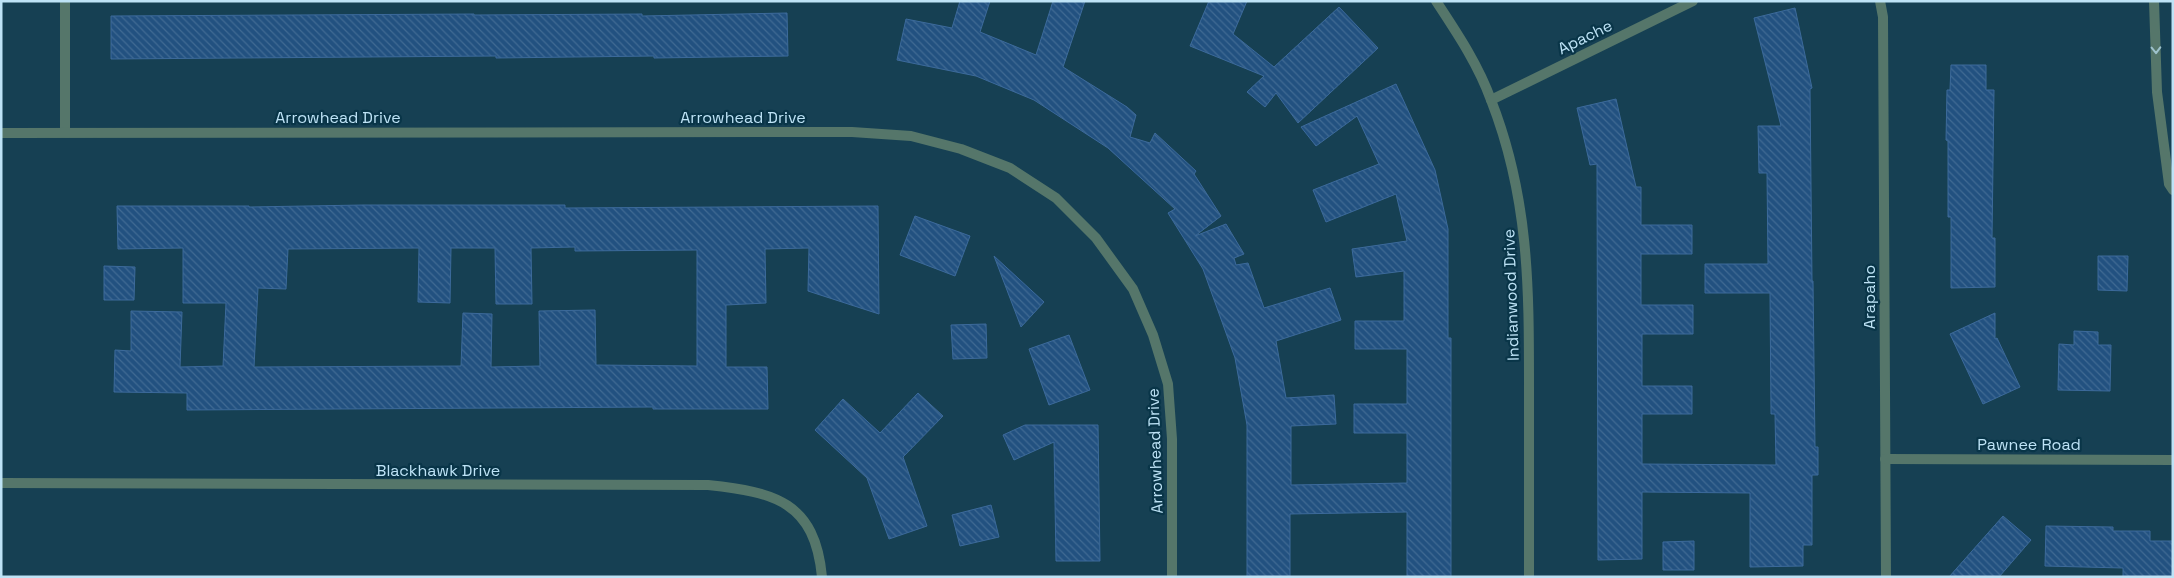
<svg xmlns="http://www.w3.org/2000/svg" width="2174" height="578" font-family="'Space Grotesk',sans-serif">
	<style>
		.building { fill: url(#building-back-hatch); stroke: #3c6a9b; fill-rule: evenodd }
		.lines { fill: none; stroke-linecap: round; stroke-linejoin: round }
		.lane { stroke: #55766a; stroke-width: 10 }
		.street { stroke: #55766a; stroke-width: 10 }
		.oneway { stroke: #9ec2cc }
		.labels { text-anchor: middle; dominant-baseline: central; stroke-width: 4.5; stroke-linejoin: round; paint-order: stroke }
		.street-label { font-size: 16px; fill: #bee3f6; stroke: #093548 }
	</style>
	<defs>
		<pattern id="building-back-hatch" width="6" height="6" patternUnits="userSpaceOnUse" patternTransform="scale(1.25)"><rect width="6" height="6" fill="#225180"/><path d="M-1 5l2 2M0 0l6 6M5-1l2 2" fill="none" stroke="#406a93"/></pattern>
	</defs>
	<rect width="100%" height="100%" fill="#164053"/>
	<!-- building -->
	<g class="building">
		<polygon points="960,1 990,1 980,32 1036,55 1053,1 1085,1 1063,67 1127,107 1136,115 1130,137 1150,143 1155,133 1196,171 1194,174 1221,216 1195,236 1226,224 1244,254 1234,258 1236,265 1248,263 1264,308 1330,288 1341,320 1276,341 1286,398 1334,395 1336,424 1291,426 1291,485 1407,483 1407,433 1354,433 1354,404 1407,404 1407,349 1355,349 1355,321 1404,321 1404,271 1356,277 1352,249 1407,241 1396,194 1326,222 1313,190 1379,164 1357,116 1316,146 1301,127 1396,84 1435,170 1448,229 1448,338 1451,338 1451,577 1407,577 1407,512 1290,514 1290,577 1247,577 1247,425 1235,358 1203,269 1168,213 1175,209 1108,148 1034,100 976,76 897,60 906,19 952,28"/>
		<polygon points="1209,1 1247,1 1233,34 1274,67 1339,7 1378,48 1298,123 1276,93 1265,107 1247,92 1264,76 1190,46"/>
		<polygon points="1795,8 1812,88 1810,89 1812,281 1813,281 1815,447 1818,447 1818,475 1812,475 1812,545 1803,545 1803,566 1750,567 1750,493 1642,492 1642,559 1598,560 1597,164 1590,165 1577,108 1616,99 1636,187 1641,187 1641,225 1692,225 1692,254 1641,254 1641,305 1693,305 1693,334 1642,334 1642,386 1692,386 1692,414 1642,414 1642,464 1776,465 1775,414 1771,414 1770,293 1705,293 1705,264 1768,264 1767,173 1759,173 1758,126 1781,126 1754,18"/>
		<polygon points="787,13 788,56 654,58 654,56 496,58 496,56 111,59 111,16 474,14 474,15 642,14 642,16"/>
		<polygon points="1951,65 1986,65 1986,90 1994,90 1992,238 1995,238 1995,287 1951,288 1951,217 1948,217 1948,141 1946,140 1947,90 1950,90"/>
		<path d="M363,205H565V208L878,206L879,314L808,291L809,248L765,249L766,303L726,305V367H767L768,409H653V407L187,410V393L114,392L115,350L131,351V311L182,312L180,367L223,366L226,303H183V248L118,249L117,206H249V207ZM575,247V251L697,250V366L596,365L595,310L539,311L540,366L491,367L492,314L463,313L461,366L254,367L258,288L286,289L288,249L419,248L418,302L450,303L451,248H495L496,304H532L531,248Z"/>
		<polygon points="915,216 970,236 955,276 900,255"/>
		<polygon points="994,256 1044,302 1021,327"/>
		<polygon points="2098,256 2128,256 2127,291 2098,290"/>
		<polygon points="104,266 135,267 134,300 104,300"/>
		<polygon points="1995,313 1995,339 1997,338 2020,387 1983,404 1950,334"/>
		<polygon points="986,324 987,358 953,359 951,325"/>
		<polygon points="2074,331 2098,332 2098,345 2111,345 2110,391 2058,390 2059,344 2074,345"/>
		<polygon points="1069,335 1090,390 1049,405 1029,349"/>
		<polygon points="918,393 943,416 903,457 927,526 889,539 867,478 815,430 843,399 880,433"/>
		<polygon points="1025,425 1098,425 1100,561 1056,561 1054,442 1014,460 1003,435"/>
		<polygon points="991,505 999,537 960,546 952,515"/>
		<polygon points="2003,516 2031,540 1999,577 1949,577"/>
		<polygon points="2046,526 2113,527 2113,531 2150,531 2150,541 2173,541 2173,577 2123,577 2123,568 2045,566"/>
		<polygon points="1694,541 1694,570 1663,570 1663,542"/>
	</g>
	<g class="lines">
		<!-- lane -->
		<polyline class="lane" points="2154,1 2157,92 2169,184 2173,190"/>
		<!-- street -->
		<g class="street">
			<polyline points="65,1 65,132"/>
			<path d="M1436,1C1457,33 1478,64 1491,100C1529,197 1529,286 1529,387C1529,450 1529,514 1529,577"/>
			<polyline points="1880,1 1883,17 1886,577"/>
			<polyline points="1491,100 1693,1"/>
			<polyline points="1,133 852,132 911,136 961,149 1010,168 1056,198 1096,238 1133,289 1153,335 1168,384 1172,439 1172,577"/>
			<polyline points="1885,459 2173,460"/>
			<path d="M1,483L708,485C775,492 815,502 822,577"/>
		</g>
	</g>
	<!-- one-way arrows -->
	<defs><path id="oneway-chevron" d="M-2-3.5L2.5 0L-2 3.5" fill="none" stroke-width="1.6" stroke-linecap="round" stroke-linejoin="round" transform="scale(1.25)"/></defs>
	<use class="oneway" href="#oneway-chevron" transform="translate(2156 50) rotate(89)"/>
	<g class="labels">
		<!-- street labels -->
		<g class="street-label">
			<text transform="translate(1585 37) rotate(-26)">Apache</text>
			<text x="338" y="117">Arrowhead Drive</text>
			<text x="743" y="117">Arrowhead Drive</text>
			<text transform="translate(1511 295) rotate(-92)">Indianwood Drive</text>
			<text transform="translate(1869 297) rotate(-90)">Arapaho</text>
			<text x="2029" y="444">Pawnee Road</text>
			<text transform="translate(1155 451) rotate(-92)">Arrowhead Drive</text>
			<text x="438" y="470">Blackhawk Drive</text>
		</g>
	</g>
	<!-- border -->
	<rect width="2174" height="578" fill="none" stroke="#bee3f6" stroke-width="5"/>
</svg>
